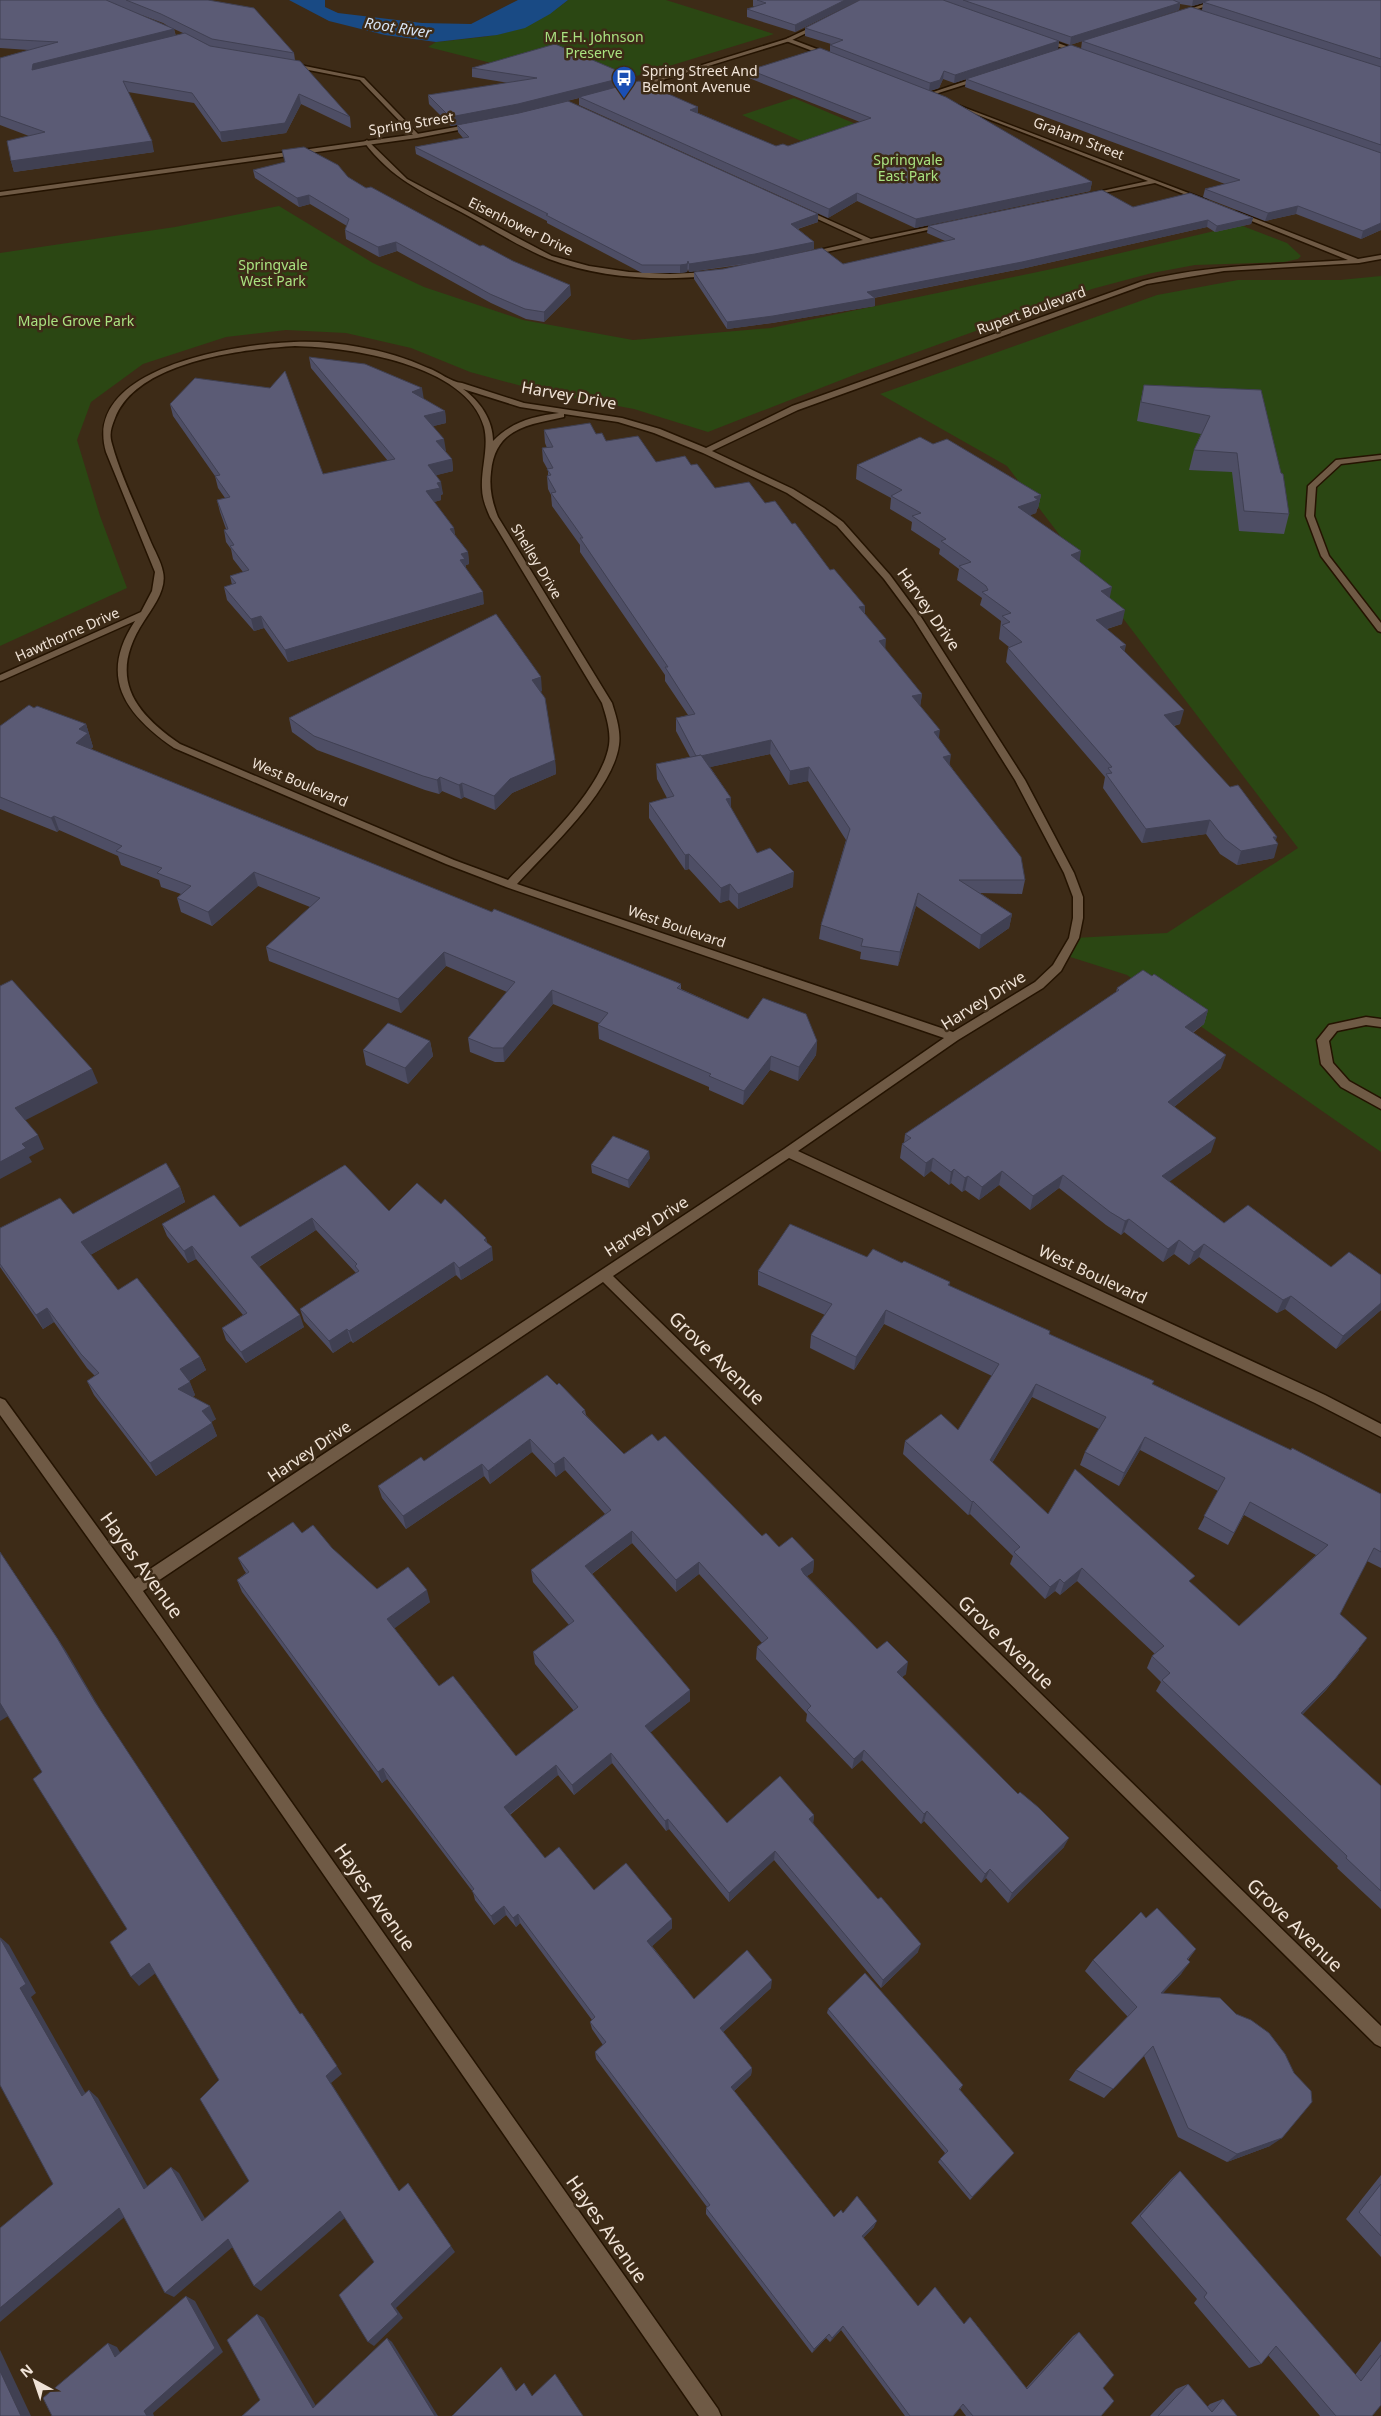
<svg xmlns="http://www.w3.org/2000/svg" width="1381" height="2416" font-family="'Noto Sans',sans-serif">
	<style>
		.green { fill: #2b4713 }
		.water { fill: #194a84 }
		.lines { fill: none; stroke-linecap: round; stroke-linejoin: round }
		.lane-casing { stroke: #241301; stroke-width: 3 }
		.street-casing { stroke: #241301; stroke-width: 3 }
		.secondary-casing { stroke: #241301; stroke-width: 3 }
		.lane { fill: #6f5a45; fill-rule: evenodd }
		.street { fill: #6f5a45; fill-rule: evenodd }
		.secondary { fill: #6f5a45; fill-rule: evenodd }
		.wall { fill: #4e4e65; fill-rule: evenodd }
		.shaded-wall { fill: #404052 }
		.building { fill: #5b5b75; stroke: #404052; fill-rule: evenodd }
		.labels { text-anchor: middle; dominant-baseline: central; stroke-width: 5; stroke-linejoin: round; paint-order: stroke }
		.far-park-label { font-size: 14px; fill: #a9e280; stroke: #3d2b17 }
		.far-poi-label { font-size: 14px; fill: #f0e3d7; stroke: #3d2b17; text-anchor: start }
		.far-street-label { font-size: 14px; fill: #f0e3d7; stroke: #3d2b17 }
		.far-water-label { font-size: 15px; font-style: italic; fill: #d6e4f5; stroke: #3d2b17 }
		.street-label { font-size: 16px; fill: #f0e3d7; stroke: #3d2b17 }
		.near-street-label { font-size: 19px; fill: #f0e3d7; stroke: #3d2b17 }
	</style>
	<rect width="100%" height="100%" fill="#3d2b17"/>
	<!-- green -->
	<g class="green">
		<path d="M568,0H666L774,34L594,89L428,47L436,42C491,36 523,37 568,0Z"/>
		<polygon points="794,98 963,169 906,187 742,115"/>
		<polygon points="279,206 373,263 424,287 523,320 633,340 771,328 1061,267 1240,225 1287,243 1301,256 1298,259 1284,262 1195,265 1152,273 1092,289 859,373 708,432 634,409 547,393 470,372 411,348 346,333 286,330 226,337 143,364 91,402 77,440 100,516 127,588 0,646 0,253 175,227"/>
		<polygon points="1381,276 1381,1152 1127,975 1064,955 1074,938 1167,933 1298,848 1007,466 880,394 1157,295 1238,280 1340,280"/>
	</g>
	<!-- water -->
	<polygon class="water" points="289,0 325,0 325,7 338,13 422,23 471,24 518,0 568,0 550,14 525,28 497,35 436,42 385,35 329,21"/>
	<g class="lines">
		<defs>
			<g id="lane">
				<polygon points="1381,455 1381,459 1341,464 1316,487 1314,516 1329,556 1381,623 1381,632 1378,631 1321,556 1306,516 1308,486 1336,460"/>
				<polygon points="1366,1017 1381,1019 1381,1027 1366,1025 1337,1031 1329,1041 1333,1063 1349,1081 1381,1099 1381,1109 1341,1087 1321,1064 1317,1040 1329,1025"/>
			</g>
			<g id="street">
				<polygon points="1216,0 1224,0 1183,14 1178,13"/>
				<polygon points="788,38 830,54 831,55 826,56 786,41"/>
				<polygon points="1044,38 1083,52 1084,53 1079,54 1042,41"/>
				<polygon points="290,63 364,78 420,136 415,137 360,80 288,66"/>
				<polygon points="981,76 983,79 932,95 927,94"/>
				<polygon points="947,101 1207,200 1202,201 1155,183 1088,196 1088,194 1148,181 947,103"/>
				<path d="M367,140L407,179L552,256L589,266L629,272L670,274L710,272L713,274L710,276C656,281 599,278 549,259C519,247 489,227 461,212C422,192 391,178 364,142Z"/>
				<polygon points="802,208 871,239 943,224 946,226 808,256 806,255 806,253 863,240 800,211 800,209"/>
				<path d="M1234,212H1238L1358,259L1381,255V259L1359,263L1224,271L1147,284L798,410L712,451L793,489L824,508L843,522L890,575L921,617L1025,780L1074,873L1083,897V918L1079,938L1061,971L1043,988L958,1040L798,1151L1325,1395L1381,1424V1437L1315,1403L789,1158L613,1276L1381,2026V2047L1375,2044L603,1282L143,1591L718,2409L721,2416H699L159,1637L0,1415V1398L5,1400L135,1579L784,1149L944,1038L506,887L446,864L174,748C125,714 98,677 135,621L3,680L0,681V675L141,612L152,591L155,572L106,452C81,367 238,344 294,342C316,341 338,343 359,347C383,351 406,358 428,368C440,372 450,382 462,383L524,403L622,418L660,429L706,448L792,406L1143,281C1210,264 1279,265 1348,260L1234,214ZM295,346C349,347 467,364 484,427C489,447 481,468 482,488C482,498 486,508 490,517L602,703C606,716 611,731 609,745C602,790 539,847 508,880L454,860L180,744C132,711 108,676 144,621C153,607 167,589 163,572C161,561 154,550 150,540C137,508 121,477 112,444C109,434 111,428 115,418C137,361 243,349 295,346ZM463,389L520,407L559,413C534,416 511,422 493,441C493,420 480,401 463,389ZM564,414L618,422L654,433L703,453L787,493L837,526L884,579L913,618L1015,780L1064,873L1073,897V918L1069,938L1053,965L1035,982L953,1032L517,884C548,850 613,791 619,745C621,731 616,716 612,703L498,517C492,502 489,488 491,472C495,428 528,425 564,417Z"/>
			</g>
			<g id="secondary">
				<polygon points="818,24 823,25 790,41 633,89 628,88 786,39"/>
				<polygon points="472,124 474,127 417,138 0,196 0,192 417,134"/>
			</g>
		</defs>
		<!-- lane casing -->
		<use href="#lane" class="lane-casing"/>
		<!-- street casing -->
		<use href="#street" class="street-casing"/>
		<!-- secondary casing -->
		<use href="#secondary" class="secondary-casing"/>
		<!-- lane -->
		<use href="#lane" class="lane"/>
		<!-- street -->
		<use href="#street" class="street"/>
		<!-- secondary -->
		<use href="#secondary" class="secondary"/>
	</g>
	<!-- wall -->
	<g class="wall">
		<path d="M0,0H208L294,53L295,60L350,117L351,128L301,104L286,133L222,142L194,103L128,92L154,152L14,172L11,161L29,136L0,125V58L29,50L0,48ZM136,13L163,23L171,28ZM174,29L183,33V34L176,36Z"/>
		<polygon points="753,0 859,0 795,32 747,17 747,9 755,7 753,6"/>
		<polygon points="860,0 1381,0 1381,230 1361,239 1296,214 1265,221 1203,197 1205,189 1225,184 965,87 966,79 1081,49 1082,41 1202,10 1203,3 1192,6 1180,4 1179,10 1070,45 1059,41 1058,49 954,83 943,79 939,88 930,91 1092,182 1090,191 915,228 857,201 828,218 579,105 579,98 519,113 451,126 429,104 428,95 509,83 472,77 472,68 630,76 630,84 698,107 698,113 776,146 788,146 860,122 749,78 750,70 830,52 830,45 831,44 805,36 805,28"/>
		<polygon points="457,125 818,222 798,229 814,242 814,249 762,261 843,264 945,241 927,233 928,226 1133,207 1253,218 1251,224 1215,232 1207,227 1021,269 874,298 875,298 875,306 772,323 727,329 694,279 694,272 723,269 754,263 689,272 688,269 687,272 680,273 642,273 547,223 547,221 416,154 415,147 463,138 458,132"/>
		<polygon points="253,170 348,177 366,188 571,295 544,322 526,319 491,303 397,251 379,257 346,239 345,230 347,226 310,204 299,207 255,178"/>
		<polygon points="309,357 424,399 445,411 446,423 433,426 446,451 445,451 452,459 453,471 436,475 443,494 441,495 441,500 434,502 454,528 455,535 468,552 469,564 466,565 466,568 484,604 288,662 264,628 254,631 227,600 224,587 232,585 230,576 243,572 233,559 231,549 226,542 224,530 226,529 220,512 217,500 225,498 218,488 215,476 173,416 170,404 323,474 388,461 311,368"/>
		<polygon points="1144,385 1261,390 1289,514 1284,534 1239,531 1232,472 1189,470 1194,450 1201,434 1137,421 1140,404"/>
		<polygon points="544,430 596,434 606,441 656,462 691,465 715,488 765,503 792,524 830,570 865,606 865,614 885,649 922,694 920,706 939,738 950,765 1025,880 1022,894 980,893 1012,914 1009,928 979,949 916,906 898,966 860,959 861,952 819,939 821,925 846,840 808,781 789,785 770,754 710,767 731,798 731,809 757,853 793,887 738,909 729,900 720,903 689,869 685,870 649,818 649,803 667,798 657,779 656,764 690,757 676,731 676,718 688,715 665,681 665,675 580,552 580,545 552,506 551,495 548,489 547,476 548,476 548,470 543,461 542,448 547,448 545,443"/>
		<polygon points="933,444 1041,495 1038,508 1037,509 1036,513 1030,515 1079,561 1110,598 1122,624 1107,629 1180,724 1174,726 1275,841 1274,858 1237,865 1220,854 1206,834 1142,843 1103,788 1105,777 1006,662 1008,648 1009,647 999,639 1001,621 980,605 982,598 957,580 959,569 939,554 940,549 911,530 912,522 890,509 891,498 856,479 857,465"/>
		<polygon points="542,691 540,692 555,760 556,774 512,793 495,810 464,797 461,799 442,791 439,794 425,790 317,750 292,732 289,718"/>
		<polygon points="86,724 93,747 91,749 492,912 681,984 681,989 748,1019 817,1041 816,1055 798,1081 770,1070 743,1105 709,1090 709,1087 599,1039 598,1025 599,1023 553,1004 504,1062 495,1062 470,1052 468,1038 507,992 446,966 401,1013 269,961 266,947 310,907 258,886 212,926 181,912 177,898 181,894 161,887 159,880 121,865 118,856 59,830 57,832 0,809 0,726"/>
		<polygon points="1152,976 1208,1010 1204,1024 1193,1033 1221,1068 1174,1107 1211,1152 1169,1181 1224,1223 1331,1267 1381,1275 1381,1310 1336,1349 1285,1309 1277,1313 1199,1257 1189,1265 1174,1254 1163,1262 1124,1232 1121,1235 1106,1225 1059,1188 1030,1210 999,1185 979,1200 965,1190 962,1192 951,1183 949,1185 931,1171 924,1177 900,1158 902,1144 904,1143 905,1134 1116,992 1117,988"/>
		<polygon points="430,1041 433,1056 408,1084 366,1065 363,1050"/>
		<polygon points="650,1158 629,1188 592,1173 591,1165"/>
		<polygon points="345,1165 389,1211 441,1204 486,1238 487,1243 493,1260 461,1280 456,1275 353,1343 351,1341 333,1353 304,1321 300,1309 356,1273 316,1230 259,1267 304,1327 246,1363 226,1340 222,1328 243,1315 196,1259 188,1263 167,1236 162,1224 240,1227"/>
		<polygon points="180,1187 185,1202 90,1255 118,1290 200,1357 206,1370 189,1381 195,1395 193,1397 216,1419 211,1422 217,1436 156,1476 94,1395 87,1381 95,1376 87,1368 54,1322 43,1329 0,1267 0,1228 73,1214"/>
		<path d="M867,1257L902,1263L950,1282L949,1286L1381,1494V1568L1367,1561L1340,1614L1359,1650L1326,1690L1302,1715L1381,1786V1909L1337,1868L1338,1866L1156,1691L1161,1682L1147,1668L1152,1656L1155,1654L1077,1581L1060,1595L1055,1591L1045,1599L1010,1564L1013,1556L970,1514L968,1515L903,1454L905,1441L958,1430L992,1376L884,1324L854,1370L810,1348L811,1335L825,1315L758,1285V1271ZM1032,1397L1099,1429L1085,1452L1080,1465L1119,1486L1140,1450L1218,1491L1198,1529L1228,1545L1244,1515L1316,1555L1239,1626L1191,1583L1048,1514L992,1463Z"/>
		<polygon points="557,1385 585,1410 586,1415 624,1454 658,1441 762,1536 779,1547 814,1560 813,1572 807,1576 877,1649 906,1674 902,1677 1064,1847 1008,1903 986,1878 981,1883 924,1821 921,1824 862,1760 852,1769 806,1721 807,1714 756,1659 757,1647 762,1643 699,1574 676,1592 632,1543 592,1574 690,1690 690,1701 650,1732 727,1823 814,1815 813,1823 918,1952 881,1988 774,1860 729,1902 669,1829 666,1831 612,1763 574,1795 558,1775 510,1815 545,1858 594,1890 672,1928 652,1946 694,1999 771,1988 723,2032 752,2068 751,2075 734,2091 834,2217 843,2213 874,2227 863,2238 918,2306 964,2324 970,2317 1026,2388 1073,2336 1079,2332 1103,2388 1101,2416 966,2416 960,2408 953,2416 905,2416 841,2330 830,2342 826,2338 812,2353 706,2214 706,2208 707,2207 596,2059 595,2052 603,2045 592,2029 590,2022 592,2020 520,1923 516,1927 506,1915 494,1925 475,1900 473,1892 387,1779 382,1783 242,1592 237,1580 246,1573 244,1570 238,1558 302,1533 332,1548 377,1589 430,1602 394,1628 439,1686 516,1756 574,1711 535,1664 533,1652 569,1625 533,1582 531,1570 605,1514 565,1470 556,1477 532,1452 490,1484 484,1476 406,1529 382,1498 378,1486 424,1461"/>
		<polygon points="1146,1918 1196,1949 1188,1960 1181,1974 1163,1993 1270,2146 1227,2162 1178,2137 1144,2056 1104,2098 1069,2080 1076,2070 1128,2017 1085,1971 1093,1960"/>
		<polygon points="828,2009 963,2085 960,2090 1014,2153 970,2200 938,2162 945,2153 827,2013"/>
		<polygon points="1180,2171 1355,2375 1381,2341 1381,2405 1372,2416 1320,2416 1268,2355 1261,2364 1249,2368 1194,2303 1197,2299 1131,2223 1171,2179"/>
		<polygon points="1381,2175 1381,2257 1346,2219"/>
		<polygon points="1188,2384 1207,2407 1210,2404 1223,2399 1237,2416 1150,2416 1176,2389"/>
	</g>
	<!-- shaded-wall -->
	<g class="shaded-wall">
		<polygon points="845,0 859,0 795,32 795,25"/>
		<polygon points="1193,0 1216,0 1203,2 1203,3 1192,6"/>
		<polygon points="1180,3 1179,10 1070,45 1071,37"/>
		<polygon points="174,29 176,39 32,70 33,64"/>
		<polygon points="1059,41 1058,49 954,83 955,75"/>
		<polygon points="944,71 943,79 939,88 929,91 930,83"/>
		<polygon points="630,76 630,85 519,113 451,126 450,117"/>
		<polygon points="299,94 301,104 286,133 222,142 220,132"/>
		<polygon points="698,107 698,115 690,110"/>
		<polygon points="152,141 154,152 14,172 11,161"/>
		<polygon points="1092,182 1090,191 915,228 916,219"/>
		<polygon points="857,193 857,201 828,218 829,209"/>
		<polygon points="309,195 310,204 299,207 297,198"/>
		<polygon points="1298,206 1296,214 1265,221 1268,213"/>
		<polygon points="818,214 818,222 790,231 791,224"/>
		<polygon points="1253,218 1251,224 1215,232 1217,226"/>
		<polygon points="1208,220 1207,227 1021,269 867,299 867,292"/>
		<polygon points="1381,223 1381,230 1361,239 1363,231"/>
		<polygon points="396,242 397,251 379,257 378,247"/>
		<polygon points="814,242 814,249 755,262 689,272 689,264"/>
		<polygon points="688,261 687,272 680,273 680,265"/>
		<polygon points="570,285 571,295 544,322 544,312"/>
		<polygon points="875,298 875,306 772,323 727,329 727,322"/>
		<polygon points="422,388 424,400 412,392"/>
		<polygon points="445,411 446,423 426,428 424,416"/>
		<polygon points="444,439 446,451 437,453 436,441"/>
		<polygon points="452,459 453,471 430,477 428,465"/>
		<polygon points="441,482 443,494 441,495 441,500 427,504 426,491 437,483"/>
		<polygon points="1041,495 1038,508 1037,509 1036,513 1016,521 1018,507 1034,497"/>
		<polygon points="454,528 455,541 450,529"/>
		<polygon points="1081,551 1079,565 1071,555"/>
		<polygon points="468,552 469,564 466,565 466,572 460,560 461,554"/>
		<polygon points="1112,587 1109,601 1101,591"/>
		<polygon points="483,592 484,604 288,662 285,650"/>
		<polygon points="865,606 864,619 859,607"/>
		<polygon points="1125,610 1122,624 1093,633 1096,620"/>
		<polygon points="261,616 264,628 254,631 251,619"/>
		<polygon points="886,639 885,653 879,641"/>
		<polygon points="1126,645 1123,659 1120,647"/>
		<polygon points="541,677 542,691 533,694 532,680"/>
		<polygon points="922,694 920,708 912,696"/>
		<polygon points="1184,710 1180,724 1160,729 1164,715"/>
		<polygon points="86,724 93,747 80,757 76,743 79,729"/>
		<polygon points="940,730 938,744 934,732"/>
		<polygon points="771,740 770,754 697,770 697,757"/>
		<polygon points="951,755 949,768 943,757"/>
		<polygon points="555,760 556,774 512,793 495,810 494,796 510,779"/>
		<polygon points="809,767 808,781 789,785 790,771"/>
		<polygon points="440,777 442,791 439,794 437,780"/>
		<polygon points="462,783 464,797 461,799 459,785"/>
		<polygon points="731,798 731,813 726,799"/>
		<polygon points="54,816 59,830 57,832 51,818"/>
		<polygon points="1210,820 1206,834 1142,843 1146,829"/>
		<polygon points="1273,837 1277,837 1274,845 1278,844 1274,858 1237,865 1241,851"/>
		<polygon points="689,854 689,869 685,870 685,855"/>
		<polygon points="254,872 258,886 212,926 208,912"/>
		<polygon points="794,872 793,887 738,909 738,894"/>
		<polygon points="730,884 729,900 720,903 721,888"/>
		<polygon points="918,893 916,906 898,966 900,952"/>
		<polygon points="1012,914 1009,928 979,949 981,935"/>
		<polygon points="444,952 446,966 401,1013 398,999"/>
		<polygon points="552,990 553,1004 504,1062 503,1048"/>
		<polygon points="1208,1010 1204,1024 1180,1041 1185,1027"/>
		<polygon points="430,1041 433,1056 408,1084 405,1068"/>
		<polygon points="817,1041 816,1055 798,1081 799,1067"/>
		<polygon points="1226,1055 1221,1068 1163,1116 1168,1102"/>
		<polygon points="771,1056 770,1070 743,1105 744,1091"/>
		<polygon points="92,1069 98,1083 22,1122 15,1108"/>
		<polygon points="38,1135 44,1149 29,1157 32,1162 0,1179 0,1162 22,1144"/>
		<polygon points="1216,1138 1211,1152 1158,1190 1162,1176"/>
		<polygon points="649,1151 650,1158 629,1188 628,1180"/>
		<polygon points="933,1158 931,1171 924,1177 926,1163"/>
		<polygon points="954,1169 951,1183 949,1185 951,1172"/>
		<polygon points="1002,1171 999,1185 979,1200 982,1187"/>
		<polygon points="1063,1175 1059,1188 1030,1210 1033,1196"/>
		<polygon points="968,1176 965,1190 962,1192 965,1178"/>
		<polygon points="180,1187 185,1202 87,1257 81,1242"/>
		<polygon points="312,1218 316,1230 255,1269 251,1257"/>
		<polygon points="1129,1219 1124,1232 1121,1235 1125,1221"/>
		<polygon points="486,1238 488,1250 492,1247 493,1260 461,1280 459,1268 484,1240"/>
		<polygon points="1179,1240 1174,1254 1163,1262 1168,1249"/>
		<polygon points="1204,1244 1199,1257 1189,1265 1194,1252"/>
		<polygon points="192,1246 196,1259 188,1263 184,1251"/>
		<polygon points="454,1262 456,1275 353,1343 349,1331"/>
		<polygon points="1291,1296 1285,1309 1277,1313 1283,1300"/>
		<polygon points="1381,1303 1381,1310 1336,1349 1343,1336"/>
		<polygon points="47,1308 54,1322 43,1329 36,1315"/>
		<polygon points="886,1310 884,1324 854,1370 856,1357"/>
		<polygon points="300,1315 304,1327 246,1363 241,1352"/>
		<polygon points="347,1329 351,1341 333,1353 329,1341"/>
		<polygon points="200,1357 206,1370 185,1383 180,1369"/>
		<polygon points="190,1382 195,1395 184,1402 178,1389"/>
		<polygon points="1036,1384 1032,1397 986,1473 990,1460"/>
		<polygon points="210,1406 216,1419 208,1424 202,1411"/>
		<polygon points="212,1423 217,1436 156,1476 150,1463"/>
		<polygon points="1145,1437 1140,1450 1119,1486 1124,1473"/>
		<polygon points="530,1439 532,1452 490,1484 488,1471"/>
		<polygon points="564,1457 565,1470 556,1477 554,1464"/>
		<polygon points="482,1464 484,1476 406,1529 403,1516"/>
		<polygon points="973,1501 970,1514 968,1515 972,1502"/>
		<polygon points="632,1531 632,1543 586,1578 585,1566"/>
		<polygon points="0,1552 66,1651 103,1714 95,1702"/>
		<polygon points="814,1560 813,1572 800,1581 801,1569"/>
		<polygon points="699,1562 699,1574 676,1592 676,1580"/>
		<polygon points="1082,1568 1077,1581 1060,1595 1064,1583"/>
		<polygon points="1060,1579 1055,1591 1045,1599 1050,1587"/>
		<polygon points="427,1590 430,1602 391,1631 387,1619"/>
		<polygon points="1367,1638 1326,1690 1293,1724 1301,1713"/>
		<polygon points="908,1662 906,1674 895,1683 897,1672"/>
		<polygon points="690,1690 690,1701 645,1737 645,1726"/>
		<polygon points="0,1703 10,1715 0,1721"/>
		<polygon points="864,1750 862,1760 852,1769 854,1759"/>
		<polygon points="611,1753 612,1763 574,1795 572,1785"/>
		<polygon points="556,1765 558,1775 506,1817 504,1807"/>
		<polygon points="383,1768 387,1779 382,1783 378,1772"/>
		<polygon points="927,1811 924,1821 921,1824 924,1814"/>
		<polygon points="814,1815 813,1825 809,1819"/>
		<polygon points="668,1819 669,1829 666,1831 665,1821"/>
		<polygon points="1069,1838 1064,1847 1008,1903 1012,1893"/>
		<polygon points="775,1851 774,1860 729,1902 729,1893"/>
		<polygon points="990,1869 986,1878 981,1883 985,1874"/>
		<polygon points="504,1906 506,1915 494,1925 491,1916"/>
		<polygon points="518,1914 520,1923 516,1927 513,1918"/>
		<polygon points="672,1919 672,1928 648,1950 647,1941"/>
		<polygon points="0,1937 9,1945 36,1993 31,1997 91,2103 82,2096 20,1988"/>
		<polygon points="921,1944 918,1952 881,1988 883,1980"/>
		<polygon points="1190,1962 1181,1974 1153,2003 1161,1993"/>
		<polygon points="149,1963 157,1972 139,1986 131,1977"/>
		<polygon points="772,1980 771,1988 719,2036 720,2028"/>
		<polygon points="308,2021 342,2074 331,2083 404,2197 326,2076"/>
		<polygon points="752,2068 751,2075 731,2094 731,2087"/>
		<polygon points="89,2090 98,2098 153,2196 144,2189"/>
		<polygon points="1282,2138 1270,2146 1227,2162 1237,2154"/>
		<polygon points="171,2167 179,2173 210,2227 202,2221"/>
		<polygon points="408,2183 455,2252 396,2308 403,2318 374,2346 368,2342 391,2304"/>
		<polygon points="119,2208 128,2214 0,2322 0,2308"/>
		<polygon points="340,2211 346,2217 261,2291 254,2286"/>
		<polygon points="877,2221 874,2227 860,2241 862,2236"/>
		<polygon points="228,2239 235,2245 174,2297 165,2293"/>
		<polygon points="186,2296 195,2301 223,2352 153,2413 154,2416 147,2416 144,2411"/>
		<polygon points="257,2314 264,2318 319,2411 313,2408"/>
		<polygon points="843,2326 841,2330 830,2342 832,2338"/>
		<polygon points="829,2334 826,2338 812,2353 814,2349"/>
		<polygon points="387,2338 392,2342 438,2416 435,2416"/>
		<polygon points="108,2343 117,2347 125,2361 115,2357"/>
		<polygon points="0,2350 31,2416 21,2416 0,2371"/>
		<polygon points="501,2367 504,2371 519,2394 516,2391"/>
	</g>
	<!-- building -->
	<g class="building">
		<polygon points="0,0 106,0 174,29 33,64 32,70 185,33 210,46 300,61 350,117 299,94 285,123 220,132 192,93 123,81 152,141 11,161 7,141 45,132 0,116 0,58 58,42 0,39"/>
		<polygon points="126,0 208,0 254,8 294,53 212,39 161,14"/>
		<polygon points="757,0 845,0 795,25 747,9 766,3"/>
		<polygon points="860,0 943,0 1059,41 955,75 944,71 940,80 930,83 830,45 843,40 805,28"/>
		<polygon points="963,0 1173,0 1180,3 1071,37"/>
		<polygon points="1210,0 1381,0 1381,59 1203,2"/>
		<polygon points="1191,7 1381,67 1381,145 1082,41"/>
		<polygon points="555,44 630,76 518,104 450,117 428,95 537,78 472,68"/>
		<polygon points="1071,45 1381,153 1381,223 1363,231 1298,206 1268,213 1205,189 1240,180 966,79"/>
		<polygon points="820,48 946,97 1092,182 916,219 857,193 829,209 579,97 639,81 698,107 690,110 776,146 783,144 788,146 871,118 750,70"/>
		<polygon points="568,101 818,214 791,224 814,242 755,254 689,264 688,261 687,264 680,265 642,265 546,215 548,214 415,147 469,137 457,125 519,113"/>
		<polygon points="304,147 338,165 348,177 366,188 371,187 480,246 483,245 513,261 570,285 544,312 525,309 490,294 396,242 378,247 345,230 349,219 309,195 297,198 253,170 285,162 282,150"/>
		<polygon points="1102,190 1133,207 1190,193 1253,218 1217,226 1208,220 1022,262 867,292 875,298 773,316 727,322 694,272 723,269 822,248 843,264 955,239 928,226"/>
		<polygon points="309,357 365,364 422,388 412,392 445,411 424,416 444,439 436,441 452,459 428,465 441,482 437,483 440,488 426,491 454,528 450,529 468,552 461,554 465,559 460,560 483,592 285,650 261,616 251,619 224,587 236,583 230,576 249,570 230,546 234,545 224,530 228,529 217,500 230,497 215,476 220,475 170,404 195,378 270,388 285,371 323,474 395,459"/>
		<polygon points="1144,385 1261,390 1281,473 1283,474 1289,514 1244,511 1237,453 1194,450 1210,416 1141,402"/>
		<polygon points="590,423 596,434 602,433 606,441 638,436 656,462 685,456 691,465 697,464 715,488 749,482 765,503 775,501 792,524 795,523 830,570 834,569 865,606 859,607 886,639 879,641 922,694 912,696 940,730 934,732 951,755 943,757 1021,857 1025,880 959,880 1012,914 981,935 918,893 900,952 861,946 863,939 821,925 850,829 809,767 790,771 771,740 701,756 701,755 696,756 676,718 695,714 665,667 668,667 580,538 583,538 551,493 556,492 547,476 551,475 547,469 553,468 542,448 553,447 544,430"/>
		<polygon points="920,437 933,444 947,439 1041,495 1034,497 1038,500 1018,507 1081,551 1071,555 1112,587 1101,591 1125,610 1096,620 1126,645 1120,647 1184,710 1164,715 1230,787 1238,785 1277,837 1273,837 1278,844 1241,851 1225,839 1210,820 1146,829 1106,774 1112,773 1108,768 1112,767 1008,648 1022,642 1002,625 1010,622 1002,616 1011,613 982,592 988,590 986,586 959,566 971,562 941,541 946,539 912,516 921,513 891,496 902,490 857,465"/>
		<polygon points="496,614 541,677 532,680 545,698 555,760 510,779 494,796 462,783 459,785 440,777 437,780 423,776 314,736 289,718"/>
		<polygon points="29,705 34,708 37,706 86,724 79,729 88,733 76,743 492,912 494,909 624,961 681,984 677,988 748,1019 763,998 806,1014 817,1041 799,1067 771,1056 744,1091 709,1076 711,1074 598,1025 608,1013 552,990 503,1048 493,1048 468,1038 515,982 444,952 398,999 266,947 320,898 254,872 208,912 177,898 191,886 157,873 162,868 116,851 122,846 54,816 51,818 0,797 0,726"/>
		<polygon points="701,755 731,798 726,799 757,853 770,848 794,872 738,894 730,884 721,888 689,854 685,855 649,803 674,796 656,764"/>
		<polygon points="1143,970 1152,976 1154,974 1208,1010 1185,1027 1226,1055 1168,1102 1216,1138 1162,1176 1224,1223 1248,1205 1331,1267 1349,1252 1381,1275 1381,1303 1343,1336 1291,1296 1283,1300 1204,1244 1194,1252 1179,1240 1168,1249 1129,1219 1125,1221 1110,1212 1063,1175 1033,1196 1002,1171 982,1187 968,1176 965,1178 954,1169 951,1172 933,1158 926,1163 902,1144 911,1138 905,1134 1119,990 1117,988"/>
		<polygon points="12,980 92,1069 15,1108 38,1135 22,1144 26,1148 0,1162 0,986"/>
		<polygon points="388,1023 430,1041 405,1068 363,1050"/>
		<polygon points="613,1136 649,1151 628,1180 591,1165"/>
		<polygon points="166,1163 180,1187 81,1242 118,1290 137,1278 200,1357 180,1369 190,1382 178,1389 210,1406 202,1411 212,1423 150,1463 87,1381 99,1373 81,1354 47,1308 36,1315 0,1264 0,1228 60,1198 73,1214"/>
		<polygon points="345,1165 389,1211 417,1183 441,1204 445,1199 486,1238 484,1240 492,1247 459,1268 454,1262 349,1331 347,1329 329,1341 300,1309 359,1271 355,1266 357,1264 312,1218 251,1257 300,1315 241,1352 222,1328 247,1313 192,1246 184,1251 162,1224 214,1195 240,1227"/>
		<path d="M790,1224L867,1257L873,1249L902,1263L904,1261L950,1282L948,1285L1050,1331L1049,1334L1154,1381L1152,1384L1291,1450L1292,1448L1381,1494V1552L1374,1548L1340,1614L1367,1638L1335,1679L1301,1713L1381,1786V1891L1346,1858L1347,1856L1162,1680L1170,1673L1152,1656L1164,1646L1082,1568L1064,1583L1060,1579L1050,1587L1014,1552L1020,1547L973,1501L972,1502L905,1441L941,1414L958,1430L999,1364L886,1310L856,1357L811,1335L832,1304L758,1271ZM1036,1384L1106,1417L1085,1452L1124,1473L1145,1437L1225,1478L1204,1516L1234,1533L1250,1502L1328,1545L1239,1626L1189,1581L1195,1576L1075,1469L1048,1514L990,1460Z"/>
		<polygon points="547,1375 557,1385 559,1383 585,1410 582,1412 624,1454 652,1434 658,1441 665,1436 762,1536 766,1533 779,1547 792,1537 814,1560 801,1569 804,1574 877,1649 887,1641 908,1662 897,1672 1018,1794 1020,1792 1038,1807 1069,1838 1012,1893 990,1869 985,1874 927,1811 924,1814 864,1750 854,1759 807,1710 811,1706 757,1647 768,1638 699,1562 676,1580 632,1531 585,1566 690,1690 645,1726 727,1823 780,1776 814,1815 809,1819 878,1899 881,1897 921,1944 883,1980 775,1851 729,1893 668,1819 665,1821 611,1753 572,1785 556,1765 504,1807 545,1858 559,1847 594,1890 626,1863 672,1919 647,1941 694,1999 747,1950 772,1980 720,2028 752,2068 731,2087 834,2217 841,2210 843,2213 857,2196 877,2221 862,2236 918,2306 935,2287 964,2324 970,2317 1027,2389 1079,2332 1114,2375 1103,2388 1114,2401 1101,2416 973,2416 963,2404 953,2416 910,2416 843,2326 832,2338 829,2334 814,2349 706,2208 710,2205 595,2052 606,2042 590,2022 595,2017 518,1914 513,1918 504,1906 491,1916 472,1891 474,1889 383,1768 378,1772 237,1580 249,1572 238,1558 293,1522 302,1533 313,1525 332,1548 377,1589 408,1567 427,1590 387,1619 439,1686 453,1676 516,1756 578,1707 533,1652 574,1621 531,1570 611,1510 564,1457 554,1464 530,1439 488,1471 482,1464 403,1516 378,1486 421,1457 424,1461"/>
		<polygon points="0,1552 57,1638 95,1702 300,2014 302,2013 337,2066 326,2076 399,2191 408,2183 451,2246 391,2304 398,2314 368,2342 339,2295 374,2262 340,2211 254,2286 228,2239 165,2293 119,2208 0,2308 0,2228 53,2184 0,2085 0,1938 26,1984 20,1988 82,2096 89,2090 144,2189 171,2167 202,2221 249,2181 200,2099 219,2080 149,1963 131,1977 110,1942 127,1929 33,1779 42,1772 0,1703"/>
		<polygon points="1157,1908 1196,1949 1187,1959 1190,1962 1161,1993 1220,1998 1236,2014 1251,2020 1269,2033 1285,2054 1294,2073 1311,2091 1312,2102 1282,2138 1237,2154 1188,2128 1153,2046 1113,2089 1076,2070 1137,2007 1093,1960 1141,1912 1146,1918"/>
		<polygon points="865,1973 963,2085 959,2089 1014,2153 972,2197 940,2159 948,2151 828,2009"/>
		<polygon points="1180,2171 1361,2381 1381,2355 1381,2405 1372,2416 1336,2416 1276,2346 1261,2364 1204,2297 1207,2293 1140,2216"/>
		<polygon points="1381,2184 1381,2236 1359,2212"/>
		<polygon points="186,2296 215,2348 144,2411 147,2416 52,2416 43,2398 108,2343 115,2357"/>
		<polygon points="257,2314 313,2408 387,2338 435,2416 242,2416 260,2400 227,2340"/>
		<polygon points="501,2367 516,2391 524,2383 532,2396 555,2374 583,2416 452,2416"/>
		<polygon points="0,2371 21,2416 0,2416"/>
		<polygon points="1188,2384 1212,2412 1223,2399 1237,2416 1158,2416"/>
	</g>
	<!-- icons -->
	<defs>
		<symbol id="bus-pin" viewBox="-11 -11 22 30"><path d="M0 17L-7.5 6A9.5 9.5 0 1 1 7.5 6Z" fill="#1a4fb4" stroke="#3d2b17"/><path d="M-5-6H5V4H4V6H2V4H-2V6H-4V4H-5ZM-3.5-4V0h7V-4ZM-3.5 1.2v1.5H-2V1.2ZM2 1.2v1.5H3.5V1.2Z" fill="#fff"/></symbol>
	</defs>
	<g fill-rule="evenodd">
		<use href="#bus-pin" x="610" y="64" width="28" height="38"/>
	</g>
	<g class="labels">
		<!-- far-park labels -->
		<g class="far-park-label">
			<text x="594" y="36">M.E.H. Johnson<tspan x="594" dy="16">Preserve</tspan></text>
			<text x="908" y="159">Springvale<tspan x="908" dy="16">East Park</tspan></text>
			<text x="273" y="264">Springvale<tspan x="273" dy="16">West Park</tspan></text>
			<text x="76" y="320">Maple Grove Park</text>
		</g>
		<!-- far-poi labels -->
		<g class="far-poi-label">
			<text x="642" y="70">Spring Street And<tspan x="642" dy="16">Belmont Avenue</tspan></text>
		</g>
		<!-- far-street labels -->
		<g class="far-street-label">
			<text transform="translate(411 123) rotate(-9)">Spring Street</text>
			<text transform="translate(1079 138) rotate(21)">Graham Street</text>
			<text transform="translate(521 226) rotate(26)">Eisenhower Drive</text>
			<text transform="translate(1031 310) rotate(-20)">Rupert Boulevard</text>
			<text transform="translate(537 561) rotate(59)">Shelley Drive</text>
			<text transform="translate(67 634) rotate(-24)">Hawthorne Drive</text>
			<text transform="translate(300 782) rotate(23)">West Boulevard</text>
			<text transform="translate(677 926) rotate(19)">West Boulevard</text>
		</g>
		<!-- far-water labels -->
		<g class="far-water-label">
			<text transform="translate(398 27) rotate(9)">Root River</text>
		</g>
		<!-- street labels -->
		<g class="street-label">
			<text transform="translate(569 395) rotate(10)">Harvey Drive</text>
			<text transform="translate(929 609) rotate(55)">Harvey Drive</text>
			<text transform="translate(983 1000) rotate(-32)">Harvey Drive</text>
			<text transform="translate(646 1226) rotate(-33)">Harvey Drive</text>
			<text transform="translate(1093 1274) rotate(25)">West Boulevard</text>
			<text transform="translate(309 1451) rotate(-34)">Harvey Drive</text>
		</g>
		<!-- near-street labels -->
		<g class="near-street-label">
			<text transform="translate(717 1358) rotate(44)">Grove Avenue</text>
			<text transform="translate(142 1565) rotate(54)">Hayes Avenue</text>
			<text transform="translate(1006 1642) rotate(44)">Grove Avenue</text>
			<text transform="translate(375 1897) rotate(55)">Hayes Avenue</text>
			<text transform="translate(1295 1925) rotate(44)">Grove Avenue</text>
			<text transform="translate(607 2229) rotate(55)">Hayes Avenue</text>
		</g>
	</g>
	<!-- north arrow -->
	<g transform="translate(35 2381) rotate(320)" stroke="#3d2b17" stroke-width="4" paint-order="stroke">
	<path d="M0-4L9 19L0 12L-9 19Z" fill="#f0e3d7"/>
	<text y="-8" font-size="14" font-weight="bold" text-anchor="middle" fill="#f0e3d7">N</text>
	</g>
</svg>
